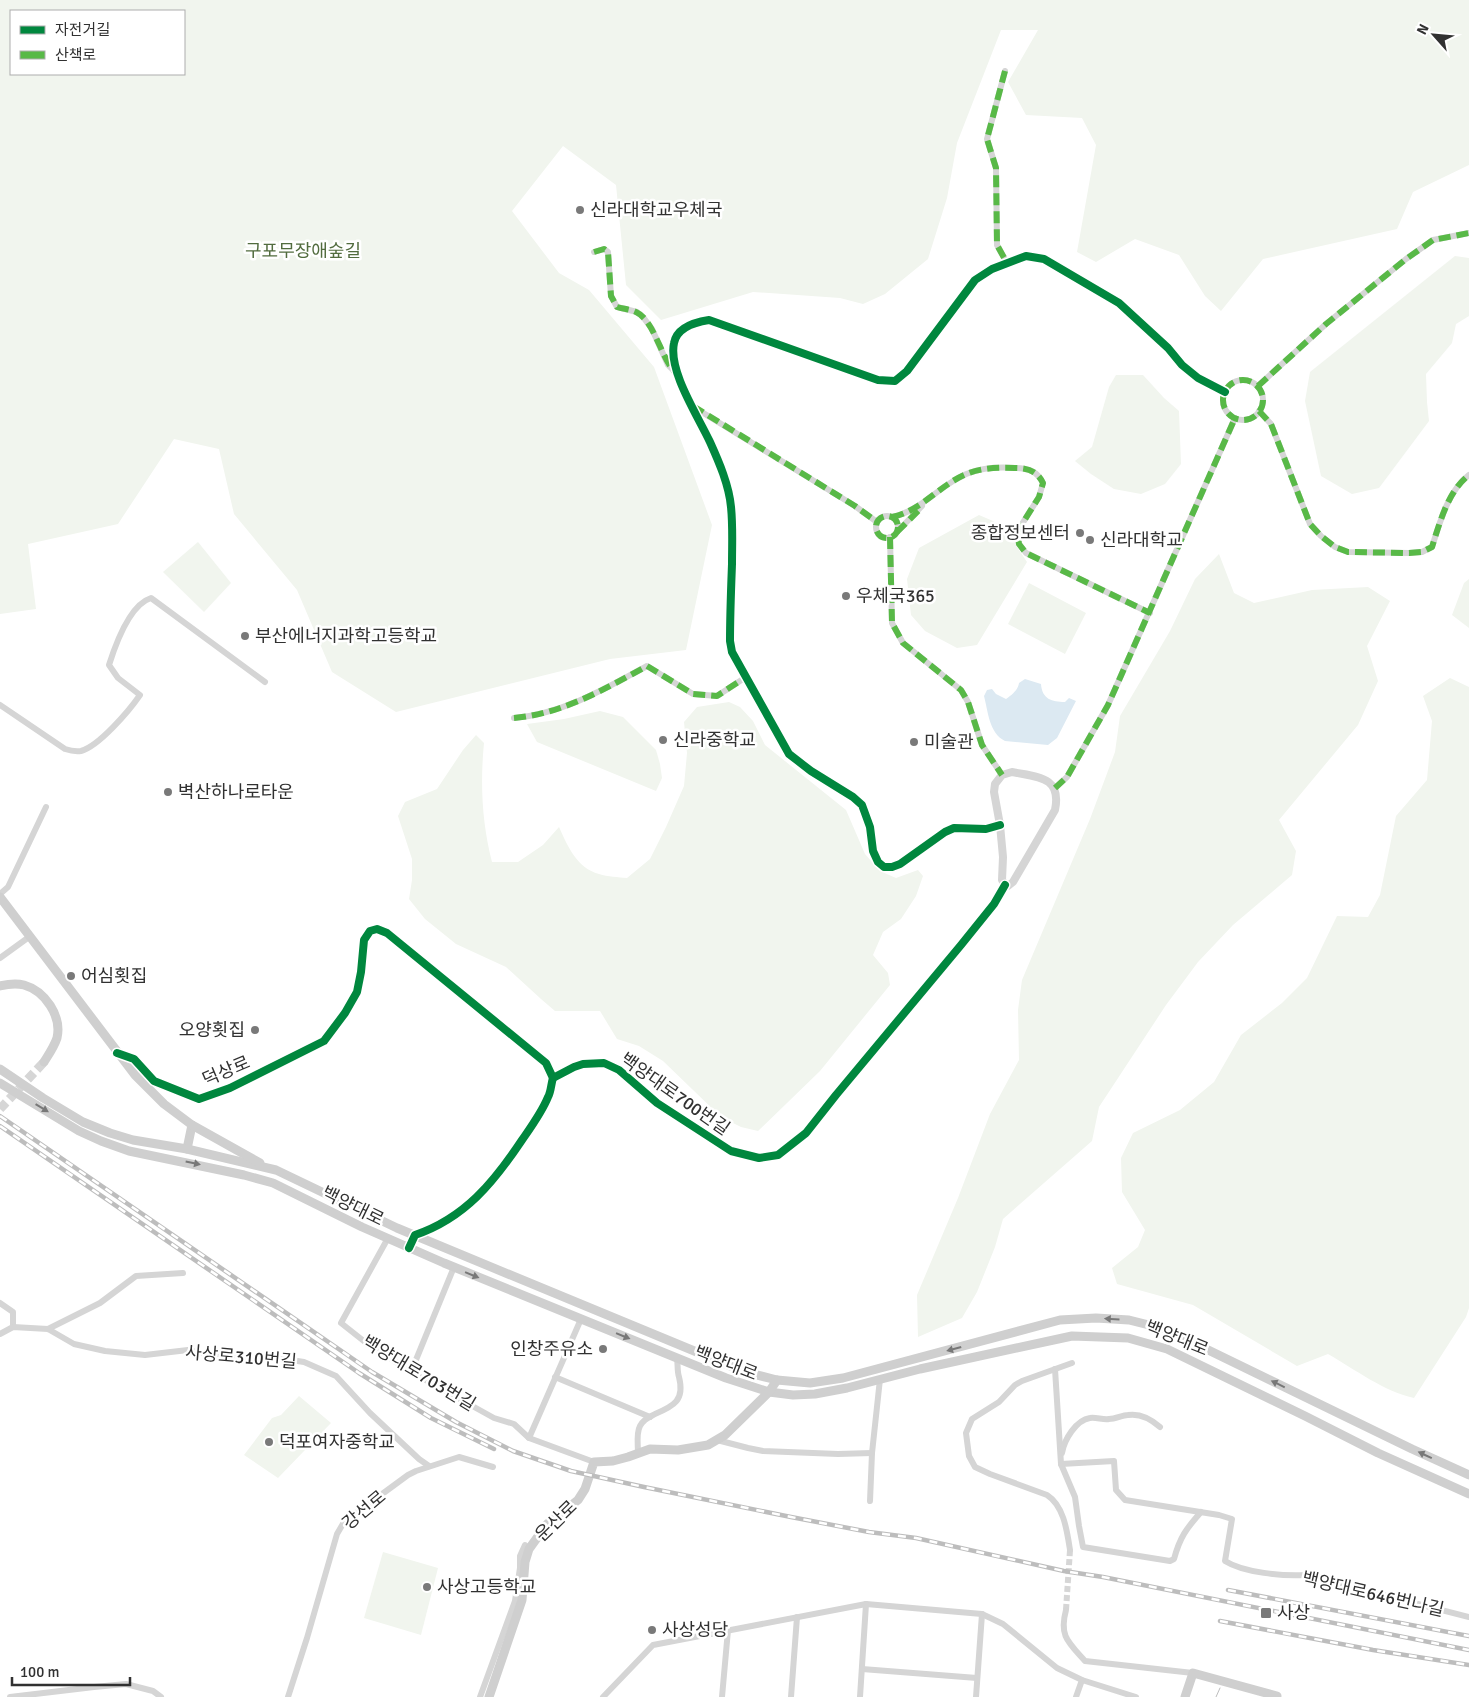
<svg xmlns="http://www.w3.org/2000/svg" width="1469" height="1697" font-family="Signika,'Noto Sans KR',sans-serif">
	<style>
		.green { fill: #f1f5ee; fill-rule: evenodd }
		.water { fill: #dce9f2 }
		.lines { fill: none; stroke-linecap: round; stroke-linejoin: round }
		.minor-tunnel { stroke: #d6d6d6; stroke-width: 6; stroke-dasharray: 6 3; stroke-linecap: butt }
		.secondary-tunnel { stroke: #d6d6d6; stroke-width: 9; stroke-dasharray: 9 4.5; stroke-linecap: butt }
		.minor { stroke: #d5d5d5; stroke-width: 6 }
		.tertiary { stroke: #d5d5d5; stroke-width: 8 }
		.secondary { stroke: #cfcfcf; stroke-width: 9 }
		.tram { stroke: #bdbdbd; stroke-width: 1 }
		.rail-casing { stroke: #bdbdbd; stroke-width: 4.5 }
		.rail { stroke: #fff; stroke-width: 2.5; stroke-dasharray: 8; stroke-linecap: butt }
		.quiet { stroke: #58b947; stroke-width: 6; stroke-dasharray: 12 6; stroke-linecap: butt }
		.cycleway-casing { stroke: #fff; stroke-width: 11 }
		.cycleway { stroke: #00873e; stroke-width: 8 }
		.oneway { fill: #787878 }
		.poi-dot { fill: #797979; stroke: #fff; stroke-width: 2 }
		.labels { text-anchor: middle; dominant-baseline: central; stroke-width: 5; stroke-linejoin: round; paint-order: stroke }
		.poi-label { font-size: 18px; fill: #313131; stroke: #fff; text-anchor: start }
		.park-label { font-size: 18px; fill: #526c3f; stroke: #fff }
		.street-label { font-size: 18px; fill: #313131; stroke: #fff }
	</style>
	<rect width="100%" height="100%" fill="#fff"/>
	<!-- green -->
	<g class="green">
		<path d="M0,0H1469V165L1413,192L1397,229L1263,259L1221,311L1205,296L1179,255L1135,239L1096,262L1077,252L1096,145L1082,118L1026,115L1008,82L1038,30H1001L957,143L947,198L928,259L885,294L863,304L840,298L753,292L661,320L626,285L616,185L563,146L512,211L559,273L589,290L654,367L712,525L686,650L610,659L396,712L332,672L297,590L234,514L219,449L174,439L118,524L28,544L36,609L0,614ZM11,11H184V74H11Z"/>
		<polygon points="1455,256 1469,258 1469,316 1456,324 1452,343 1426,374 1427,402 1429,421 1379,488 1352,494 1321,476 1305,401 1310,372"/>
		<polygon points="1116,375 1143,375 1164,398 1179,411 1181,464 1165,484 1141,494 1114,489 1091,474 1075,461 1092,447 1109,387"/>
		<polygon points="979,515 993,521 1011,533 1017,547 1027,562 977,645 957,648 925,631 911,615 907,579 919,548"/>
		<polygon points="198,542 231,583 204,612 163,572"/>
		<polygon points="1219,554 1234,593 1254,603 1312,590 1368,587 1390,601 1367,646 1378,681 1358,725 1279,820 1296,851 1292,875 1233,925 1198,962 1166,1005 1099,1107 1092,1141 1003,1219 995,1247 977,1292 962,1318 918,1337 917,1295 958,1198 990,1114 1019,1060 1018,1010 1022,980 1090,819 1115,752 1120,716 1170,631 1195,579"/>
		<polygon points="1469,579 1469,628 1452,615 1464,583"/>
		<polygon points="1029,583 1086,613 1065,654 1008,624"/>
		<path d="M1450,678L1469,687V1308L1466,1317L1414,1398C1383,1391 1356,1370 1328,1354L1297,1366L1193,1305L1117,1284L1112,1268L1138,1247L1145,1230L1122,1192L1121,1158L1133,1133L1180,1110L1214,1082L1241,1035L1282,1003L1307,978L1337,916L1368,917L1380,895L1396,816L1427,780L1432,721L1423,696Z"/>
		<path d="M729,702L740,707L753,721L765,745L846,810L865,854L880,871L896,878L918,870L923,876L916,896L901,919L883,932L873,955L888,973L890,985L820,1071L758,1131L741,1127L721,1117L663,1061L639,1046L617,1039L600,1011H555L541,999L506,967L456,944L425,919L409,899L412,880V859L398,816L405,802L437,789L463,750L476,735L484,743C480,784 482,823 492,862H518L543,845L559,827C568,847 577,868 599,874C608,877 618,877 627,878L650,859L666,827L684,786L687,753L684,722L697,707Z"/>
		<polygon points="600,711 623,717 656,750 660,764 662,778 656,791 537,742 527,724 564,719"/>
		<polygon points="299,1396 331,1423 278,1478 244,1455 272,1418 281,1415"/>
		<polygon points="383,1552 438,1568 421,1635 364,1618"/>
	</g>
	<!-- water -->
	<path class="water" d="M1025,679L1041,684C1042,699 1052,702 1065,702L1069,698L1076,701L1057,738L1048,745L1005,741C989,733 988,711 984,696L987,690L992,689L996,694L1006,699C1012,695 1018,690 1019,683Z"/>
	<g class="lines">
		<!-- minor-tunnel -->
		<polyline class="minor-tunnel" points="1066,1610 1070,1550"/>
		<!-- secondary-tunnel -->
		<polyline class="secondary-tunnel" points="0,1109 44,1062"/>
		<!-- minor -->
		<g class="minor">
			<polyline points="1005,71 987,139 996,168 997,245 1007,263"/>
			<polyline points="594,252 604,249 608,252 611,296 617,307 637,312 643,317 652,329 668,365 676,373"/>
			<circle cx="1243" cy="400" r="20"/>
			<polyline points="1258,386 1326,324 1406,259 1433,240 1469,233"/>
			<polyline points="692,406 855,506 877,522"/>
			<path d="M1259,411L1271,424L1310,524L1321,536L1335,547L1348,552L1409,553L1422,552L1432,547C1440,522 1448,491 1469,475"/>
			<circle cx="887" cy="527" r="11"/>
			<path d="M892,517C922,511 941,483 969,473C982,468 1001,467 1015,468C1028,468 1037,471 1043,483L1039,497L1017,532L1019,544L1026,553L1150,613"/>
			<polyline points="898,531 922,506"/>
			<polyline points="890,537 892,623 903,643 961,690 968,702 982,745 1002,775"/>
			<path d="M0,705L65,749C71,751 75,752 81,751C99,746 129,711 140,695L118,678L109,665C115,646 129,605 151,598L265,682"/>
			<path d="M514,718C562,714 605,689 647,666L693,694L717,696L746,677"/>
			<polyline points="1055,788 1067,777 1108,705 1235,418"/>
			<path d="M1000,825L986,829L954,828L945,832L900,864L892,867H884L878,862L873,851L870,827L862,805L853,797L811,771L789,754L732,652L730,641C730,615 731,590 732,564C732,545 733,526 731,507C729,485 719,462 710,442C698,416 668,371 674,343C677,327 696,322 709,320L878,380L895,381L907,371L975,280L992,269L1026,256L1044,259L1119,303L1168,348L1182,365L1198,378L1225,392"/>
			<polyline points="0,894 8,887 46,807"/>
			<polyline points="0,958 29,937"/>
			<polyline points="120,1054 134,1059 154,1081 199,1099 230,1088 324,1041 345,1013 357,992 361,972 364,940 370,931 377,929 387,933 546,1063 553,1078"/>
			<polyline points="388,1238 341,1323 365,1342 411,1372 494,1418 514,1424 529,1438 594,1462"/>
			<polyline points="0,1303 13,1312 13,1327"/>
			<polyline points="48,1329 100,1303 136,1276 183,1273"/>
			<polyline points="0,1334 13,1327 48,1329 74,1344 105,1351 145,1355 188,1350 225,1358 278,1358 304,1362 336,1376 370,1413 419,1459 429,1466"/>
			<path d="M1055,1369L1061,1464L1075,1497L1079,1526L1083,1547L1170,1561L1174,1559C1180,1537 1186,1529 1201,1512"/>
			<polyline points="411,1372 454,1267"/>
			<polyline points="555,1377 650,1417"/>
			<polyline points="529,1438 581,1319"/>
			<polyline points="717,1440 748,1448 763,1451 838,1454 872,1453"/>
			<path d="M638,1453C638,1445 636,1433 640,1426C644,1419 648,1418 655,1414C674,1406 685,1400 679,1377C677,1371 678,1364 677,1358"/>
			<path d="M1062,1453C1064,1440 1076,1420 1090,1418C1096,1417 1103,1420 1109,1419C1116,1419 1122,1415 1128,1415C1141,1413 1151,1419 1160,1427"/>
			<path d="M1061,1464L1114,1461L1116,1490L1125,1500L1219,1515L1232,1519L1225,1561C1244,1573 1283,1576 1305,1575L1469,1617"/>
			<polyline points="870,1501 872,1453 880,1379"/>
			<path d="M1070,1550C1067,1531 1064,1506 1047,1495L990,1474L975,1467L969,1456L966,1433L972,1419L999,1402L1015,1385L1022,1381L1072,1363"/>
			<path d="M1066,1610C1059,1636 1068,1642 1085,1661L1193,1673"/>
			<polyline points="862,1669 977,1678"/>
			<polyline points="10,1697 94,1687 126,1684 153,1691 161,1697"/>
			<polyline points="288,1697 307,1638 337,1534 344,1522 408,1475 416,1471 459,1457 493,1467"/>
			<polyline points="480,1697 515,1601 520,1568 520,1556 525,1545"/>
			<polyline points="603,1697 653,1645 866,1604 982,1614 1003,1624 1057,1668 1082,1680 1136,1697"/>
			<polyline points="722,1697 728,1630"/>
			<polyline points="791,1697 797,1617"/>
			<polyline points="860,1697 866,1604"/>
			<polyline points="976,1697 982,1614"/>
			<polyline points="1076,1697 1082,1680"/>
		</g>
		<!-- tertiary -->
		<g class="tertiary">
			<path d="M1012,772C1037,777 1062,776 1055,810L1013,882L1008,886L1005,885L1002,880L1003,857L1000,825L994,792L995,784L1002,775Z"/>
			<path d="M409,1248L415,1235C465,1218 494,1182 522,1140C531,1127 542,1112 548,1097C551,1092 551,1084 553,1078L574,1067L583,1064L604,1063L619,1070L657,1103L731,1151L759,1158L778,1155L806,1133L836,1095L961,945L994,904L1005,885"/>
		</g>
		<!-- secondary -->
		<g class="secondary">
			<polyline points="0,897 135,1075 164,1104 192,1125 187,1149"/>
			<path d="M0,986C8,984 16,983 24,985C45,991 62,1016 57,1038C54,1047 49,1054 44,1062"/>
			<polyline points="0,1069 43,1098 83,1122 110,1133 133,1140 187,1149 276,1170 397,1228 745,1372 777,1380 810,1383 843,1378 1060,1320 1096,1318 1129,1320 1165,1329 1412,1449 1469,1475"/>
			<polyline points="0,1083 79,1131 101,1141 129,1151 244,1175 273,1183 362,1227 444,1263 726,1378 769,1392 793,1395 815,1394 847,1388 920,1369 1072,1336 1128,1338 1167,1349 1305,1416 1378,1453 1469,1494"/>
			<polyline points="192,1125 260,1163"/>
			<polyline points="489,1697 522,1600 525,1562 529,1549 547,1524 578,1500 585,1489 594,1462 613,1461 628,1457 650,1449 678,1450 708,1445 725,1435 769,1392 777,1380"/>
			<polyline points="1185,1697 1193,1673 1277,1696 1276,1697"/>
		</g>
		<!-- tram -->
		<polyline class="tram" points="1216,1697 1220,1688"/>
		<defs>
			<g id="rail">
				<polyline points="0,1116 372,1372 456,1422 513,1451 571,1471 644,1487 791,1517 869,1532 916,1538 1064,1571 1103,1577 1469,1650"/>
				<polyline points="0,1126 359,1373 431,1418 494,1449"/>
				<polyline points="1228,1590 1469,1636"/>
				<polyline points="1220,1621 1373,1650 1469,1665"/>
			</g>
		</defs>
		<!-- rail casing -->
		<use href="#rail" class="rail-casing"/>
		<!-- rail -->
		<use href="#rail" class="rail"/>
		<!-- quiet -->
		<g class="quiet">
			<polyline points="1005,71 987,139 996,168 997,245 1007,263"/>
			<path d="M594,252L604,249L608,252L611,296L617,307C623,309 630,309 636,312C654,320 661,358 675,372"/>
			<circle cx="1243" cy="400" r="20"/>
			<polyline points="1258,386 1326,324 1406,259 1433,240 1469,233"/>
			<polyline points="693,406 855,506 877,522"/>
			<path d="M1259,411L1271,424L1310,524L1321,536L1335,547L1348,552L1409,553L1422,552L1432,547C1440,522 1448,491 1469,475"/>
			<circle cx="887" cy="527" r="11"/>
			<path d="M892,517C922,511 941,483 969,473C982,468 1001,467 1015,468C1028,468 1037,471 1043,483L1039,497L1017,532L1019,544L1026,553L1150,613"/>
			<polyline points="897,532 920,509"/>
			<polyline points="890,537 892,623 903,643 961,690 968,702 982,745 1002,775"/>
			<path d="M514,718C562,714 605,689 647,666L693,694L717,696L746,677"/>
			<polyline points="1055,788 1067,777 1108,705 1235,418"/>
		</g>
		<defs>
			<g id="cycleway">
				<path d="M1000,825L986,829L954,828L945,832L900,864L892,867H884L878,862L873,851L870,827L862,805L853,797L811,771L789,754L732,652L730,641C730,615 731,590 732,564C732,545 733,526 731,507C729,485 719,462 710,442C698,416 668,371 674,343C677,327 696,322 709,320L878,380L895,381L907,371L975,280L992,269L1026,256L1044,259L1119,303L1168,348L1182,365L1198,378L1225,392"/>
				<polyline points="117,1053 134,1059 154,1081 199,1099 230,1088 324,1041 345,1013 357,992 361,972 364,940 370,931 377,929 387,933 546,1063 553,1078"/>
				<path d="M409,1248L415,1235C465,1218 494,1182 522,1140C531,1127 542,1112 548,1097C551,1092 551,1084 553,1078L574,1067L583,1064L604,1063L619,1070L657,1103L731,1151L759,1158L778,1155L806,1133L836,1095L961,945L994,904L1005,885"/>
			</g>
		</defs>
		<!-- cycleway casing -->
		<use href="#cycleway" class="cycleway-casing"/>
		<!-- cycleway -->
		<use href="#cycleway" class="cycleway"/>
	</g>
	<!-- one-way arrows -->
	<defs><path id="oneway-solid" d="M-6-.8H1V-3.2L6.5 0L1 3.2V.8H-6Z" transform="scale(1.25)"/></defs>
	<g class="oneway">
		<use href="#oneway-solid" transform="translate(42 1108) rotate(31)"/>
		<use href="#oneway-solid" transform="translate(193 1163) rotate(12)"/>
		<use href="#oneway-solid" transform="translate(472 1275) rotate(22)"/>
		<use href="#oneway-solid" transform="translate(1112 1319) rotate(-177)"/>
		<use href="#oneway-solid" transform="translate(623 1336) rotate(22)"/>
		<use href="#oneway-solid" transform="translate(954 1349) rotate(165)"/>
		<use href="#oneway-solid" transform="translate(1278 1384) rotate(-154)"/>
		<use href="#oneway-solid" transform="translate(1425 1455) rotate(-155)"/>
	</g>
	<!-- markers -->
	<g class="poi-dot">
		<circle cx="580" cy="210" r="5"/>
		<circle cx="1080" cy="533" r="5"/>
		<circle cx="1090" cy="540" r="5"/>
		<circle cx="846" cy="596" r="5"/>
		<circle cx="245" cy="636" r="5"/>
		<circle cx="663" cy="740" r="5"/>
		<circle cx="914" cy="742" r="5"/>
		<circle cx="168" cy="792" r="5"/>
		<circle cx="71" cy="976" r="5"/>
		<circle cx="255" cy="1030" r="5"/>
		<circle cx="603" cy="1349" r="5"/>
		<circle cx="269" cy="1442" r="5"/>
		<circle cx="427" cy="1587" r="5"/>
		<rect x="1260" y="1607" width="12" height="12" rx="2.5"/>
		<circle cx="652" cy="1630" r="5"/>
	</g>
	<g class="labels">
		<!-- poi labels -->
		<g class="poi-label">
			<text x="590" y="210">신라대학교우체국</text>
			<text x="1070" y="533" text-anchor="end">종합정보센터</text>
			<text x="1100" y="540">신라대학교</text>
			<text x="856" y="596">우체국365</text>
			<text x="255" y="636">부산에너지과학고등학교</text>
			<text x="673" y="740">신라중학교</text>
			<text x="924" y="742">미술관</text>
			<text x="178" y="792">벽산하나로타운</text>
			<text x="81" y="976">어심횟집</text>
			<text x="245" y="1030" text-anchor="end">오양횟집</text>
			<text x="593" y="1349" text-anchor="end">인창주유소</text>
			<text x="279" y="1442">덕포여자중학교</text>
			<text x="437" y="1587">사상고등학교</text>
			<text x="1277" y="1613">사상</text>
			<text x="662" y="1630">사상성당</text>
		</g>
		<!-- park labels -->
		<g class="park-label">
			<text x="303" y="251">구포무장애숲길</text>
		</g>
		<!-- street labels -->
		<g class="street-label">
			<text transform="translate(226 1071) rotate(-23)">덕상로</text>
			<text transform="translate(675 1094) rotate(35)">백양대로700번길</text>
			<text transform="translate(353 1206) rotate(26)">백양대로</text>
			<text transform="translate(1177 1338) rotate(22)">백양대로</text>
			<text transform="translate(241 1357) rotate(5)">사상로310번길</text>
			<text transform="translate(726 1363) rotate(21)">백양대로</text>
			<text transform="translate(419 1373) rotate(31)">백양대로703번길</text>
			<text transform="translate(364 1510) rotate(-40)">강선로</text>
			<text transform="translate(556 1521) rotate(-44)">운산로</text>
			<text transform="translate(1373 1594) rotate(13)">백양대로646번나길</text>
		</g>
	</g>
	<!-- legend -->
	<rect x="10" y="10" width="175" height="65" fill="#ffffff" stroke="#adadad"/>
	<rect x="20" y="26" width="25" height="8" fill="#00873e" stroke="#adadad"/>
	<text x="55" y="35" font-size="15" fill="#313131">자전거길</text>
	<rect x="20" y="51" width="25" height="8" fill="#58b947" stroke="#adadad"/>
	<text x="55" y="60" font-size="15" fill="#313131">산책로</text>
	<!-- north arrow -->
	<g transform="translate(1434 35) rotate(297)" stroke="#ffffff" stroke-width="4" paint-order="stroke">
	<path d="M0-4L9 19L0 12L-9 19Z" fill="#313131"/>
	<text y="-8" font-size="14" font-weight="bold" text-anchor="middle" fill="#313131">N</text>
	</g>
	<!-- scale -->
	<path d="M12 1677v8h118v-8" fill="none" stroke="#313131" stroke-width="2.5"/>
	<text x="20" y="1677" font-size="15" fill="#313131" stroke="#ffffff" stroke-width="4" paint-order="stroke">100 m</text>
</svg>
